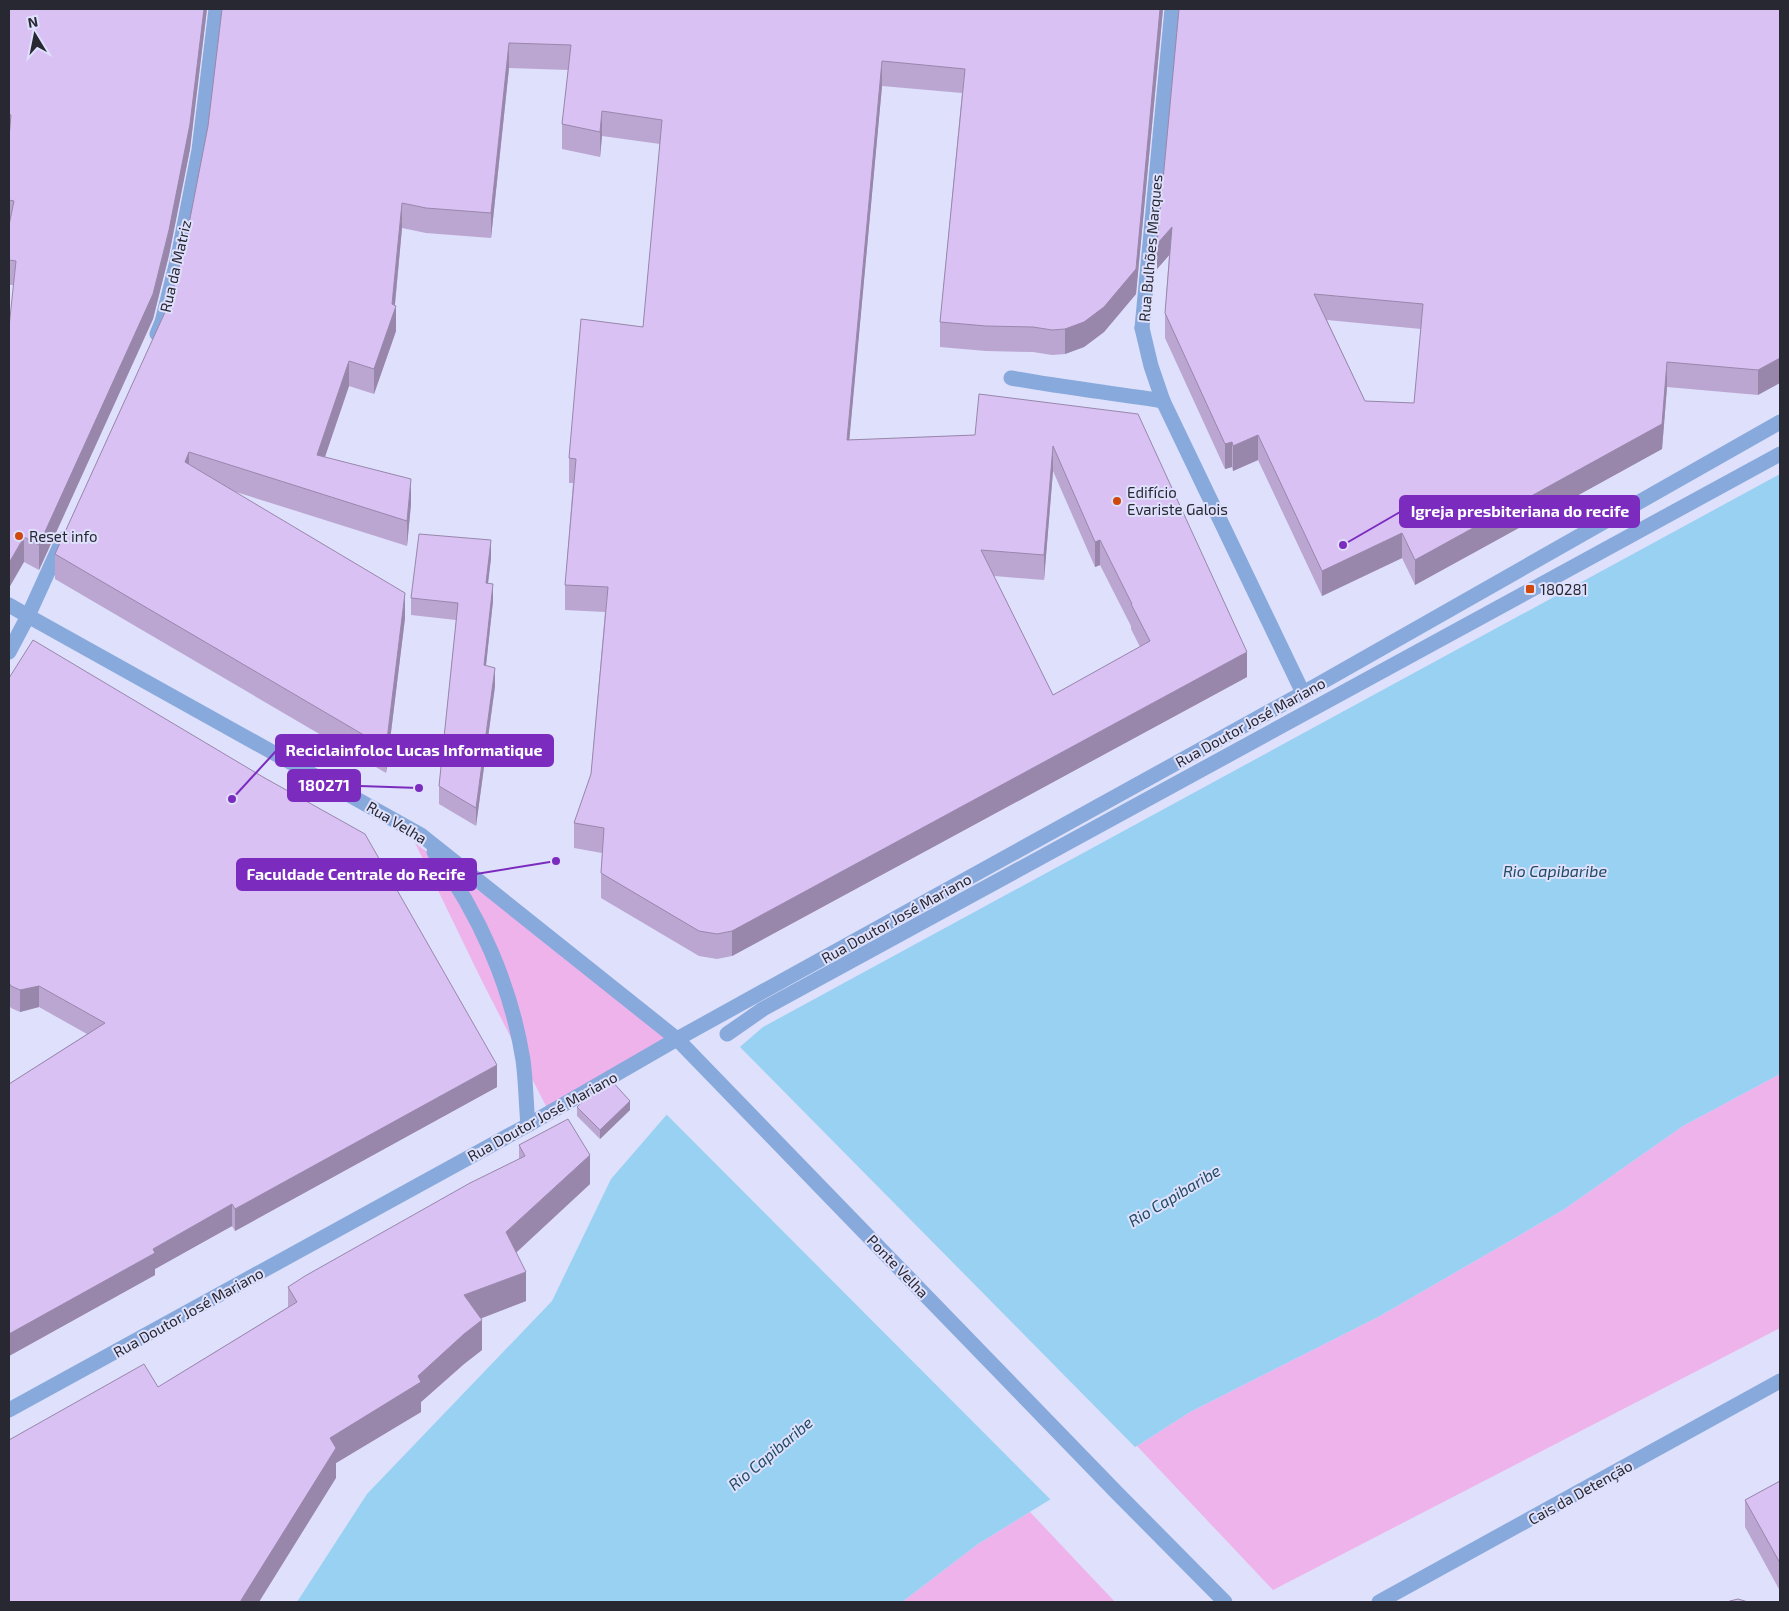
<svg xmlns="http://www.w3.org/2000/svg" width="1789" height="1611" font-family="'Exo 2',sans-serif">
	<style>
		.green { fill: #eeb3ea }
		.water { fill: #99d1f2 }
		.pier { fill: #dee0fc }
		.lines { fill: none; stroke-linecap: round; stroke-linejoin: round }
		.pedestrian { stroke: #87a9db; stroke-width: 15 }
		.minor { stroke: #87a9db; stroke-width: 15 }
		.tertiary { stroke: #87a9db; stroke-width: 15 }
		.wall { fill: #bba6d2; fill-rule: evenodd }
		.shaded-wall { fill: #9887ab }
		.building { fill: #d9c1f4; stroke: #9887ab; fill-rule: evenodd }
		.poi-dot { fill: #cf490d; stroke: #dee0fc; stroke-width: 2 }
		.labels { text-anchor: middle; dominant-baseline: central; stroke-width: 4; stroke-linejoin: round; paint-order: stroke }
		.street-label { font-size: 15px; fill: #272832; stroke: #dee0fc }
		.poi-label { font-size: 15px; fill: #272832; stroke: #dee0fc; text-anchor: start }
		.water-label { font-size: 16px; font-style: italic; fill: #214c63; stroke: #dee0fc }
		.leader { fill: none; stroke: #7b2cbf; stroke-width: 2 }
		.callout-dot { fill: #7b2cbf; stroke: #dee0fc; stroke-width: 2 }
		.callout { fill: #7b2cbf; stroke: #7b2cbf; stroke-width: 2 }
		.callout-label { font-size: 16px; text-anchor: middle; font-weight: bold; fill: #fff }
	</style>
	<rect width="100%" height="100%" fill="#dee0fc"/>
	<!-- green -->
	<g class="green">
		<polygon points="415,843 677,1039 549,1112 481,979"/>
		<polygon points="1780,1074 1780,1328 1273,1590 1137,1446 1190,1412 1380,1316 1563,1210 1683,1126"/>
		<polygon points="1030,1512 1115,1602 902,1602 978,1544"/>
	</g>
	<!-- water -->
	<polygon class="water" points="1780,474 1780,1074 1683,1126 1563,1210 1380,1316 1190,1412 1137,1446 978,1544 902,1602 297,1602 367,1494 552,1301 611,1179 682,1097 763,1027"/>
	<!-- pier -->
	<polygon class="pier" points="738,1045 1137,1449 1052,1501 665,1113 681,1095"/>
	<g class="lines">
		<!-- pedestrian -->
		<g class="pedestrian">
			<polyline points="1142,328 1172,9"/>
			<polyline points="727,1034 763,1009 1780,454"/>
		</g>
		<!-- minor -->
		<g class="minor">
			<polyline points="1142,328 1151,366 1163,401 1303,693"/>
			<path d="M1011,378C1062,387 1112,393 1163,401"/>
			<polyline points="9,605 28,616"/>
			<polyline points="1379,1602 1780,1381"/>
		</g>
		<!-- tertiary -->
		<g class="tertiary">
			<polyline points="157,334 162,322 178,257 199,150 216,9"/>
			<polyline points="28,616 421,835 677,1039 1118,1494 1225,1602"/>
			<polyline points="9,652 28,616 63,539"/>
			<path d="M434,852C479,913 511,985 523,1060C526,1082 526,1104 528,1125"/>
			<polyline points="9,1410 528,1125 677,1039 1303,693 1780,422"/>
		</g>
	</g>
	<!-- wall -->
	<g class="wall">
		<polygon points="9,9 207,9 190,149 169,255 153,319 39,570 24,562 13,285 9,285"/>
		<path d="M222,9H1163L1136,294L1104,332L1084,347L1065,354L1052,355L1033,352L986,351L940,347V322L962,93L882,86L849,440L975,435L1138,414L1247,677L732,956L717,959L699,956L601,898V873L602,853L574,848V823L591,774L605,612L565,610V585L573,483H569V458L643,327L660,144L602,136L600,157L562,149V124L568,70L509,68L491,238L426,233L402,228L395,305L396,331L374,394L349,386L325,457L411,504L407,546L233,491L405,618L386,773L55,579V554L171,299L187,234L208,126ZM1053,471L1095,567L1100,565L1131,626V629L1140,647L1053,695L994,576L1044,580Z"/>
		<path d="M1179,9H1780L1758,395L1667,387L1662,449L1415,585L1402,558L1322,596L1258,460L1233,471L1232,467L1225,469L1165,338V313L1169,255L1157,269ZM1327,320L1421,329L1414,403L1365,401Z"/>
		<polygon points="491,558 488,583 493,601 486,666 495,686 476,826 439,804 439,786 456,620 411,615 411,598"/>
		<polygon points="9,678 497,1087 235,1231 232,1226 155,1269 155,1275 9,1356 9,1084 87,1034 39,1007 20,1012 11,1008 9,1005"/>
		<polygon points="577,1107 630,1110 600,1139 577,1116"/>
		<polygon points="519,1145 590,1184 516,1252 526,1301 481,1318 482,1350 464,1364 421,1402 421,1412 336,1463 336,1478 158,1387 288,1307 288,1287 519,1159"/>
		<polygon points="1780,1481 1780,1591 1745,1527 1745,1500"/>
	</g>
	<!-- shaded-wall -->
	<g class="shaded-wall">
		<polygon points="204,9 207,9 190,149 169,255 153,319 39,570 39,545"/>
		<polygon points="1160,9 1163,9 1136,294 1104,332 1084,347 1065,354 1065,329"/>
		<polygon points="509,43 509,68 491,238 491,213"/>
		<polygon points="882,61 882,86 847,465 847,440"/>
		<polygon points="602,111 602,136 600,157 600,132"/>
		<polygon points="402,203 402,228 394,313 396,306 396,331 374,394 374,369 392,304"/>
		<polygon points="1172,227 1172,252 1157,269 1157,244"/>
		<polygon points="1780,358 1780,383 1758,395 1758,370"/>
		<polygon points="349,361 349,386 317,480 317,455"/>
		<polygon points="1667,362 1667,387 1662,449 1415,585 1415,560"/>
		<polygon points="1258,435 1258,460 1233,471 1233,446"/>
		<polygon points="1232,442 1232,467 1225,469 1225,444"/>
		<polygon points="1053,446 1053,471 1044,580 1044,555"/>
		<polygon points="189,452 189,477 185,462"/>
		<polygon points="411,479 411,504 407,546 407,521"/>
		<polygon points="1402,533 1402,558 1322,596 1322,571"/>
		<polygon points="24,537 24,562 9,588 9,563"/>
		<polygon points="491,540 491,558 486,600 486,583"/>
		<polygon points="1100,540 1100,565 1095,567 1095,542"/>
		<polygon points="493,584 493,601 484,683 484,665"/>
		<polygon points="405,593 405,618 386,773 386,748"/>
		<polygon points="1247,652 1247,677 732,956 732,931"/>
		<polygon points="495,668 495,686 476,826 476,808"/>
		<polygon points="39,986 39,1007 20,1012 20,990"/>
		<polygon points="497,1065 497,1087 235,1231 235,1209"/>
		<polygon points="630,1101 630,1110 600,1139 600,1130"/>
		<polygon points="590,1155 590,1184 506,1262 506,1232"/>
		<polygon points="232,1204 232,1226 155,1269 155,1275 9,1356 9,1334 153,1249"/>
		<polygon points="526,1272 526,1301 464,1325 464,1295"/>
		<polygon points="482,1320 482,1350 464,1364 421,1402 421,1412 336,1463 336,1478 259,1602 240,1602 330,1438 418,1376 464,1334"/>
	</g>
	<!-- building -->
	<g class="building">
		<polygon points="9,9 204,9 190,124 169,230 153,294 39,545 24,537 9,563 9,327 16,261 9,260 9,225 14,201 9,200 9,138 11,115 9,114"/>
		<path d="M222,9H1160L1136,269L1104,307L1084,322L1065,329L1052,330L1033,327L986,326L940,322L965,69L882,61L847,440L975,435L979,394L1138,414L1247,652L732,931L717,934L699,931L601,873L604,828L574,823L591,774L608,587L565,585L576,459L569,458L581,319L643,327L662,120L602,111L600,132L562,124L571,45L509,43L491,213L426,208L402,203L392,304L396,306L374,369L349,361L317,455L411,479L407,521L189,452L185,462L405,593L386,748L55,554L171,299L187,234L208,126ZM1053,446L1095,542L1100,540L1132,604H1131L1150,641L1053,695L981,550L1044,555Z"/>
		<path d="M1179,9H1780V358L1758,370L1667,362L1662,424L1415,560L1402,533L1322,571L1258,435L1233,446L1232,442L1225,444L1165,313L1172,227L1157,244ZM1314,294L1423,304L1414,403L1365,401Z"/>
		<polygon points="419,534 491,540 486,583 493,584 484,665 495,668 476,808 439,786 458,603 411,598"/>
		<polygon points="33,640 263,777 365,834 497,1065 235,1209 232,1204 153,1249 155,1253 9,1334 9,1084 105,1023 39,986 20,990 11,986 9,983 9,678"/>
		<polygon points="610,1079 630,1101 600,1130 577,1107 600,1085"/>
		<polygon points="568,1119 590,1155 506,1232 526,1272 464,1295 482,1320 464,1334 418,1376 421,1382 330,1438 336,1448 240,1602 9,1602 9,1440 144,1364 158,1387 297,1302 288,1287 305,1276 470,1183 525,1156 519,1145"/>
		<polygon points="1780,1481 1780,1563 1745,1500"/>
		<polygon points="1738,1599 1748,1602 1727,1602 1730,1601"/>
	</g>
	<!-- markers -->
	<g class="poi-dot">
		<circle cx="1117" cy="501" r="5"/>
		<circle cx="19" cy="536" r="5"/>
		<rect x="1525" y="584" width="10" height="10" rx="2.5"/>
	</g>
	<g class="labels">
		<!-- street labels -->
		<g class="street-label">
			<text transform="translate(1150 248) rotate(-85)">Rua Bulhões Marques</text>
			<text transform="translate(175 266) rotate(-77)">Rua da Matriz</text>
			<text transform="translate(1250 722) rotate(-29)">Rua Doutor José Mariano</text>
			<text transform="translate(397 822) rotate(31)">Rua Velha</text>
			<text transform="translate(896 918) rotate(-29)">Rua Doutor José Mariano</text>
			<text transform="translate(542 1116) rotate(-29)">Rua Doutor José Mariano</text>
			<text transform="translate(898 1266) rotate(46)">Ponte Velha</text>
			<text transform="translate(188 1312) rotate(-29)">Rua Doutor José Mariano</text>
			<text transform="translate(1580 1492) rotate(-29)">Cais da Detenção</text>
		</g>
		<!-- poi labels -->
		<g class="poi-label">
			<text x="1127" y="492">Edifício<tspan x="1127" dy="17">Evariste Galois</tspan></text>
			<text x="29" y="536">Reset info</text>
			<text x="1540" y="589">180281</text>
		</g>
		<!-- water labels -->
		<g class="water-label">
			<text x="1555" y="870">Rio Capibaribe</text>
			<text transform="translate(1174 1195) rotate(-31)">Rio Capibaribe</text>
			<text transform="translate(770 1453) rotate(-40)">Rio Capibaribe</text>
		</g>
	</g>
	<!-- callouts -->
	<path class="leader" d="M1343 545L1400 512M232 799L276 751M419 788L360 786M556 861L476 874"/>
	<g class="callout-dot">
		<circle cx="1343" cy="545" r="5"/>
		<circle cx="232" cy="799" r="5"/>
		<circle cx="419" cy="788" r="5"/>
		<circle cx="556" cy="861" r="5"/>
	</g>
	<g class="callout">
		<rect x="1400" y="496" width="239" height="31" rx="5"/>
		<rect x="276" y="735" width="277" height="31" rx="5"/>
		<rect x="288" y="770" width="72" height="31" rx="5"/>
		<rect x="237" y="859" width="239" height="31" rx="5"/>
	</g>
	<g class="callout-label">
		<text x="1520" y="517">Igreja presbiteriana do recife</text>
		<text x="414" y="756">Reciclainfoloc Lucas Informatique</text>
		<text x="324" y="791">180271</text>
		<text x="356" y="880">Faculdade Centrale do Recife</text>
	</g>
	<!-- border -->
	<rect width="1789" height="1611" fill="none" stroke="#272832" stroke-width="20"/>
	<!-- north arrow -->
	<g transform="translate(35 35) rotate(350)" stroke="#dee0fc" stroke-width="4" paint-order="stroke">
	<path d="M0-4L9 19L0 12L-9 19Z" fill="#272832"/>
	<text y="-8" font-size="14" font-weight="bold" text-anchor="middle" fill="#272832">N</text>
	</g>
</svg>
